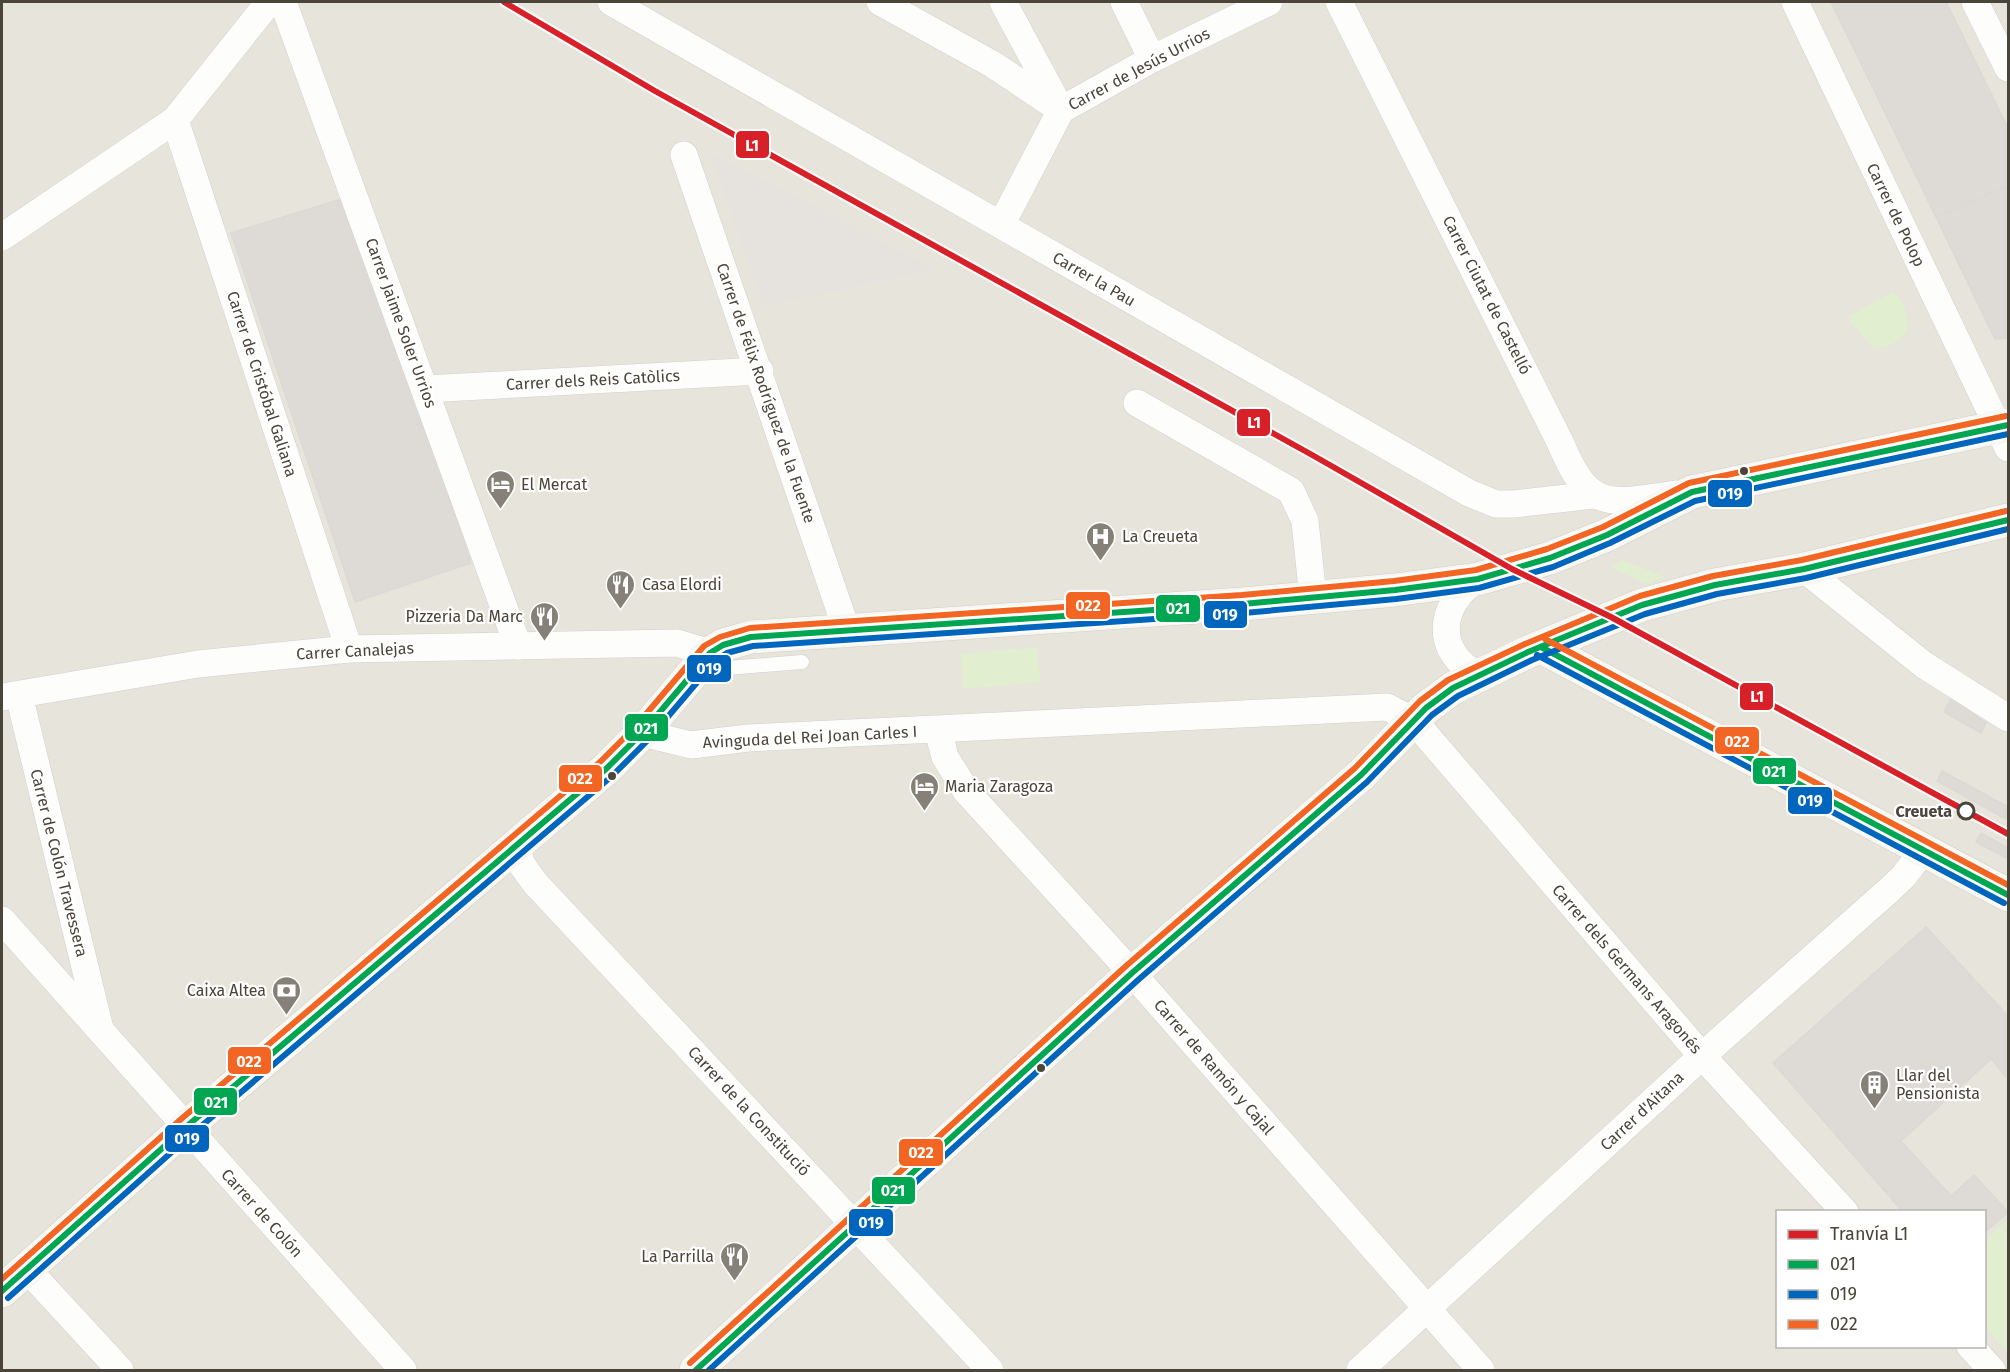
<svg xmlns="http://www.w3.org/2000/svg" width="2010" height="1372" font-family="'Fira Sans',sans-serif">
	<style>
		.residential { fill: #e7e4dc; fill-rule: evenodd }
		.green { fill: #e1eecf }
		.parking { fill: #e6e3df }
		.building { fill: #dedbd6; stroke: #dcd9d4; stroke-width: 1.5 }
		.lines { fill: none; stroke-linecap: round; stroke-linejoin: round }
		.lane-casing { stroke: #d2d0cb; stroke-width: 15 }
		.street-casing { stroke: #d2d0cb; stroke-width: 28 }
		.secondary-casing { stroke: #d3cfc5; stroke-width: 34 }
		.lane { stroke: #fdfdfc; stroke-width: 14 }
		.street { stroke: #fdfdfc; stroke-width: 27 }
		.secondary { stroke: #f7f6f1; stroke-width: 33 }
		.bus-1-casing { stroke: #fff; stroke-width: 10 }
		.bus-2-casing { stroke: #fff; stroke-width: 10 }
		.bus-3-casing { stroke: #fff; stroke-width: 10 }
		.bus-1 { stroke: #00a651; stroke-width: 6 }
		.bus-2 { stroke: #0065bd; stroke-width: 6 }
		.bus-3 { stroke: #f26522; stroke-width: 6 }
		.tram-1-casing { stroke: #fff; stroke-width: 10 }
		.tram-1 { stroke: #d72028; stroke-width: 6 }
		.bus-dot { fill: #4b4439; stroke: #fff; stroke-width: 2 }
		.stop-dot { fill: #fff; stroke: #4b4439; stroke-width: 3 }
		.labels { text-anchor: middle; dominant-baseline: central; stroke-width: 4.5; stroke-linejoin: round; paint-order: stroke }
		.street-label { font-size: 16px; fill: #4b4439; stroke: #fff }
		.poi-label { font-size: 16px; fill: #4b4439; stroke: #fff; text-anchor: start }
		.stop-label { font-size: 16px; font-weight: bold; fill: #4b4439; stroke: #fff; text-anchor: end }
		.line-badge { stroke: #fff; stroke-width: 2 }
		.badge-label { font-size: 16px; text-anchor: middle; font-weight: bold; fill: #fff }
	</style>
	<rect width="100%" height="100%" fill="#f4f2ee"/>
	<!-- residential -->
	<path class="residential" d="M2,2H2008V1370H2ZM1778,1212H1984V1346H1778Z"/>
	<!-- green -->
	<g class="green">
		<path d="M1892,292C1906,300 1907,316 1908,331C1899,341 1889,349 1874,348L1849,321V316Z"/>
		<polygon points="1623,560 1665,577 1645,583 1609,567"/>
		<polygon points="1037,647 1041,682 963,689 960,654"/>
		<polygon points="2008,1219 2008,1353 1984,1326 1985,1241"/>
	</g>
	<!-- parking -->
	<polygon class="parking" points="710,154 937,269 764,306"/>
	<!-- building -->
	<g class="building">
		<polygon points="1831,2 1946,2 2008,128 2008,186 1936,217"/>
		<polygon points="2008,186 2008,338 1995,339 1936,217"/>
		<polygon points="348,197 471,563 355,602 231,233"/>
		<polygon points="1951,698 1986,723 1981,733 1944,712"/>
		<polygon points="1942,771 2008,807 2006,819 1937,781"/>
		<polygon points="1981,833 2008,848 2008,859 1976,842"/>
		<polygon points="1926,927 2008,1016 2008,1079 1991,1059 1901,1141 1951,1196 1974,1175 2008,1212 1984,1233 1984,1212 1903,1212 1773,1063"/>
	</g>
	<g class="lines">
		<defs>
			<polyline id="lane" points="703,670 802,662"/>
			<g id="street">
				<polyline points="283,2 518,646"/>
				<polyline points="611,2 1469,493 1496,504 1514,504 1593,495"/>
				<polyline points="880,2 992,64 1061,110 1003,2"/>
				<polyline points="1124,2 1152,59"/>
				<path d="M1339,2L1560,442C1589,512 1608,504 1676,494"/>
				<polyline points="1795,2 2008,448"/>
				<polyline points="1975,2 2008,68"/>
				<polyline points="175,120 349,649"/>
				<polyline points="684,155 847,631"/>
				<polyline points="1001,225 1061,110 1152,59 1269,2"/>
				<polyline points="2,237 175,120 269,2"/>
				<polyline points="425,389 760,371"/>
				<polyline points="1137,403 1291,491 1305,521 1313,598"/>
				<polyline points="1804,569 1924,665 2008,718"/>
				<path d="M1478,579C1438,603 1433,653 1479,675"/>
				<polyline points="19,695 100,1029"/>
				<polyline points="2,697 198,664 349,649 677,643 710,653"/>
				<polyline points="938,730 945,757 966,791 1132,973 1481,1370"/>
				<polyline points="642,733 691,745 748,738 1387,707 1414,721 1702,1056 1845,1212"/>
				<polyline points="516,847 522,865 535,883 990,1370"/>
				<polyline points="2,920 403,1370"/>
				<polyline points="26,1268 120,1370"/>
				<polyline points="1970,1346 1992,1370"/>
				<polyline points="1360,1370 1702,1056 1888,891 1903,877 1923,851"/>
			</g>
			<g id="secondary">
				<polyline points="1541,647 2008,895"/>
				<polyline points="2,1291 186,1127 606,769 642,733 710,653 723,645 751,637 1243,604 1395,590 1478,579 1550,558 1607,535 1692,492 2008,425"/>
				<polyline points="696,1370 1132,973 1361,775 1426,708 1453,688 1528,652 1642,605 1715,585 1804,569 2008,520"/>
			</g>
		</defs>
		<!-- lane casing -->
		<use href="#lane" class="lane-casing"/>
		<!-- street casing -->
		<use href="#street" class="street-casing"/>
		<!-- secondary casing -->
		<use href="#secondary" class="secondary-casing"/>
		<!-- lane -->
		<use href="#lane" class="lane"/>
		<!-- street -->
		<use href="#street" class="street"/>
		<!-- secondary -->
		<use href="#secondary" class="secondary"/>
		<defs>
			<g id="bus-1">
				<polyline points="1541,647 2008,895"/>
				<polyline points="2,1291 186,1127 606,769 642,733 710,653 723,645 751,637 1243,604 1395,590 1478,579 1550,558 1607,535 1692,492 2008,425"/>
				<polyline points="696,1370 1132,973 1361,775 1426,708 1453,688 1528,652 1642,605 1715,585 1804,569 2008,520"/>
			</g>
			<g id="bus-2">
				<polyline points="1537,655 2004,903"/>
				<polyline points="8,1298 192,1134 612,776 649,739 716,660 727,653 753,646 1244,613 1396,599 1479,588 1553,567 1610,543 1695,501 2008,434"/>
				<polyline points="709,1370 1138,980 1367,782 1432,715 1458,696 1532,660 1645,614 1717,594 1806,578 2008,529"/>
			</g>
			<g id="bus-3">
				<polyline points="1545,639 2008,885"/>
				<polyline points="2,1279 180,1120 600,762 635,727 704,646 720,637 750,628 1242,595 1394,581 1476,570 1547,549 1603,527 1689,483 2006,416"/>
				<polyline points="690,1363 1126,966 1355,768 1420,701 1448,680 1525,644 1640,596 1713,576 1802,560 2006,511"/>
			</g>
		</defs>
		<!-- bus-1 casing -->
		<use href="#bus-1" class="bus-1-casing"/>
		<!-- bus-2 casing -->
		<use href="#bus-2" class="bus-2-casing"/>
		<!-- bus-3 casing -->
		<use href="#bus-3" class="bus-3-casing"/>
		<!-- bus-1 -->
		<use href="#bus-1" class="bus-1"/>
		<!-- bus-2 -->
		<use href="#bus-2" class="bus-2"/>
		<!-- bus-3 -->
		<use href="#bus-3" class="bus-3"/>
		<defs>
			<polyline id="tram-1" points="504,2 655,91 1314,456 1512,569 1611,617 2008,834"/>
		</defs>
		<!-- tram-1 casing -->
		<use href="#tram-1" class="tram-1-casing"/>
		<!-- tram-1 -->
		<use href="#tram-1" class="tram-1"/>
	</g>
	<!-- icons -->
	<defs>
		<symbol id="hotel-pin" viewBox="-11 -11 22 30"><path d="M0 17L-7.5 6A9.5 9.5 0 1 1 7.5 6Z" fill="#868178" stroke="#fff"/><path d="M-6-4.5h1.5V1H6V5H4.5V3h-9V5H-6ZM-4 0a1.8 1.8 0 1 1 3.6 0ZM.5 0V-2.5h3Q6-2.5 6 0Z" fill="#fff"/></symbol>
		<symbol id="hospital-pin" viewBox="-11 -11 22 30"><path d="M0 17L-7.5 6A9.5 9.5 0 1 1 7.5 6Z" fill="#868178" stroke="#fff"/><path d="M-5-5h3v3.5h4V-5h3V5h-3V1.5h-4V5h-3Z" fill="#fff"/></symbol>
		<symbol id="restaurant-pin" viewBox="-11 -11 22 30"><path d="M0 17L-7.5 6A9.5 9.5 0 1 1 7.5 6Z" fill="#868178" stroke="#fff"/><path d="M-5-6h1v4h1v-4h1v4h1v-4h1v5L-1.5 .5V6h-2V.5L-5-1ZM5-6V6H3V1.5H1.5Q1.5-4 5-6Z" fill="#fff"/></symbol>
		<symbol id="bank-pin" viewBox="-11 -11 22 30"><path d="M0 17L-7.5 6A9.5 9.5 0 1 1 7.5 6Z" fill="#868178" stroke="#fff"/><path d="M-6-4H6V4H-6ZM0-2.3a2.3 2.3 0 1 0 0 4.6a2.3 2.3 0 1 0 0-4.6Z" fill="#fff"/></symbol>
		<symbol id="building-pin" viewBox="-11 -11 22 30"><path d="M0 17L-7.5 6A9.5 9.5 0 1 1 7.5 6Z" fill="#868178" stroke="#fff"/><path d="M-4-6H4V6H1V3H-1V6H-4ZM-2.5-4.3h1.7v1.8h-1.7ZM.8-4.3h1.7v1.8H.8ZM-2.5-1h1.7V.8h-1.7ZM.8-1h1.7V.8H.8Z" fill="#fff"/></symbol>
	</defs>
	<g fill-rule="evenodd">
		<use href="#hotel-pin" x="484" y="468" width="33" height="45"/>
		<use href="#hospital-pin" x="1084" y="520" width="33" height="45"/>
		<use href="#restaurant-pin" x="604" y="568" width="33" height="45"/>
		<use href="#restaurant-pin" x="528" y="600" width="33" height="45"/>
		<use href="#hotel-pin" x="908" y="770" width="33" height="45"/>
		<use href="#bank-pin" x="270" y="974" width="33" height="45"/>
		<use href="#building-pin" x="1858" y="1068" width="33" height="45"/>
		<use href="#restaurant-pin" x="718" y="1240" width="33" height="45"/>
	</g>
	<!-- markers -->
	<g class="bus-dot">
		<circle cx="1744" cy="471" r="5"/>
		<circle cx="612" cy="776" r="5"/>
		<circle cx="1041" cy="1068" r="5"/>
	</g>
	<circle class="stop-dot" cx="1966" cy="811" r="8"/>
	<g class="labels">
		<!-- street labels -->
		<g class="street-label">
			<text transform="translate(1139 69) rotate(-28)">Carrer de Jesús Urrios</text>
			<text transform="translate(1896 215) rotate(64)">Carrer de Polop</text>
			<text transform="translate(1094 279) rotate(30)">Carrer la Pau</text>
			<text transform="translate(1487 295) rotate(63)">Carrer Ciutat de Castelló</text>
			<text transform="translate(401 323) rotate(70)">Carrer Jaime Soler Urrios</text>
			<text transform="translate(593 380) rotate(-3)">Carrer dels Reis Catòlics</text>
			<text transform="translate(262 384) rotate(72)">Carrer de Cristóbal Galiana</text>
			<text transform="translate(766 393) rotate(71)">Carrer de Félix Rodríguez de la Fuente</text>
			<text transform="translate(355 651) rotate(-3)">Carrer Canalejas</text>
			<text transform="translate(810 737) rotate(-3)">Avinguda del Rei Joan Carles I</text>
			<text transform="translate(59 863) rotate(76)">Carrer de Colón Travessera</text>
			<text transform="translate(1627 969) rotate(49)">Carrer dels Germans Aragonés</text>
			<text transform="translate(1214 1067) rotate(49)">Carrer de Ramón y Cajal</text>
			<text transform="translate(749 1111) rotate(47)">Carrer de la Constitució</text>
			<text transform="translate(1642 1111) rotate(-43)">Carrer d'Aitana</text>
			<text transform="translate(262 1213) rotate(48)">Carrer de Colón</text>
		</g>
		<!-- poi labels -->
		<g class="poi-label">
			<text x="521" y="484">El Mercat</text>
			<text x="1122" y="536">La Creueta</text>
			<text x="642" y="584">Casa Elordi</text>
			<text x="523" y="616" text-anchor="end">Pizzeria Da Marc</text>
			<text x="945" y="786">Maria Zaragoza</text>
			<text x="266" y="990" text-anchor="end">Caixa Altea</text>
			<text x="1896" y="1075">Llar del<tspan x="1896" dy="18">Pensionista</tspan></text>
			<text x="714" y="1256" text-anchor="end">La Parrilla</text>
		</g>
		<!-- stop labels -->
		<g class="stop-label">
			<text x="1952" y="811">Creueta</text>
		</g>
	</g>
	<g class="line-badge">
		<rect x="735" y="130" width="35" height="29" rx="6" fill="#d72028"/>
		<rect x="1236" y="408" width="35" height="29" rx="6" fill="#d72028"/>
		<rect x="1707" y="479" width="46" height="29" rx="6" fill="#0065bd"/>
		<rect x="1065" y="591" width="46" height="29" rx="6" fill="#f26522"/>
		<rect x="1155" y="594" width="46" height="29" rx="6" fill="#00a651"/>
		<rect x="1203" y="600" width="45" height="29" rx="6" fill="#0065bd"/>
		<rect x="686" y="654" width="46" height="29" rx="6" fill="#0065bd"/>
		<rect x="1739" y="682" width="35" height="29" rx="6" fill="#d72028"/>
		<rect x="624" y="713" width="45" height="29" rx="6" fill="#00a651"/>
		<rect x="1714" y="726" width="46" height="29" rx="6" fill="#f26522"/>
		<rect x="1752" y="757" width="45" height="28" rx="6" fill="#00a651"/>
		<rect x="558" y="764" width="45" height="29" rx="6" fill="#f26522"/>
		<rect x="1787" y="786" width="46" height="29" rx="6" fill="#0065bd"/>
		<rect x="227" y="1046" width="45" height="29" rx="6" fill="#f26522"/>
		<rect x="193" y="1087" width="45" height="29" rx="6" fill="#00a651"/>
		<rect x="164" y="1124" width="46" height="29" rx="6" fill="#0065bd"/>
		<rect x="898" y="1138" width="46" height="29" rx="6" fill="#f26522"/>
		<rect x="871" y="1176" width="45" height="29" rx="6" fill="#00a651"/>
		<rect x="848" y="1208" width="46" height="29" rx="6" fill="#0065bd"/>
	</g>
	<g class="badge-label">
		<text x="752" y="151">L1</text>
		<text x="1254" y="428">L1</text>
		<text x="1730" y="499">019</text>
		<text x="1088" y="611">022</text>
		<text x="1178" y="614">021</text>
		<text x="1225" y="620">019</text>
		<text x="709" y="674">019</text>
		<text x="1757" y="702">L1</text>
		<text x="646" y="734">021</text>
		<text x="1737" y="747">022</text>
		<text x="1774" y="777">021</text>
		<text x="580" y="784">022</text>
		<text x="1810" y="806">019</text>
		<text x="249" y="1067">022</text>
		<text x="216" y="1108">021</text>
		<text x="187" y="1144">019</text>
		<text x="921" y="1158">022</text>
		<text x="893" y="1196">021</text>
		<text x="871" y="1228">019</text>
	</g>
	<!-- border -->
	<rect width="2010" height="1372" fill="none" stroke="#4b4439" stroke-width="6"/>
	<!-- legend -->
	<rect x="1776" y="1210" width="210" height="138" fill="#ffffff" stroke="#b7b4b0" stroke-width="1.5"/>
	<rect x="1788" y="1230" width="30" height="9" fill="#d72028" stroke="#b7b4b0" stroke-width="1.5"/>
	<text x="1830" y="1240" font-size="18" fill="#4b4439">Tranvía L1</text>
	<rect x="1788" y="1260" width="30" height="9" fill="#00a651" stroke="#b7b4b0" stroke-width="1.5"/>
	<text x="1830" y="1270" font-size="18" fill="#4b4439">021</text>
	<rect x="1788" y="1290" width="30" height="9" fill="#0065bd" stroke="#b7b4b0" stroke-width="1.5"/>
	<text x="1830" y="1300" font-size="18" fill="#4b4439">019</text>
	<rect x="1788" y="1320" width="30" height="9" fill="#f26522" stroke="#b7b4b0" stroke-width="1.5"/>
	<text x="1830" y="1330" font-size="18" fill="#4b4439">022</text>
</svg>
